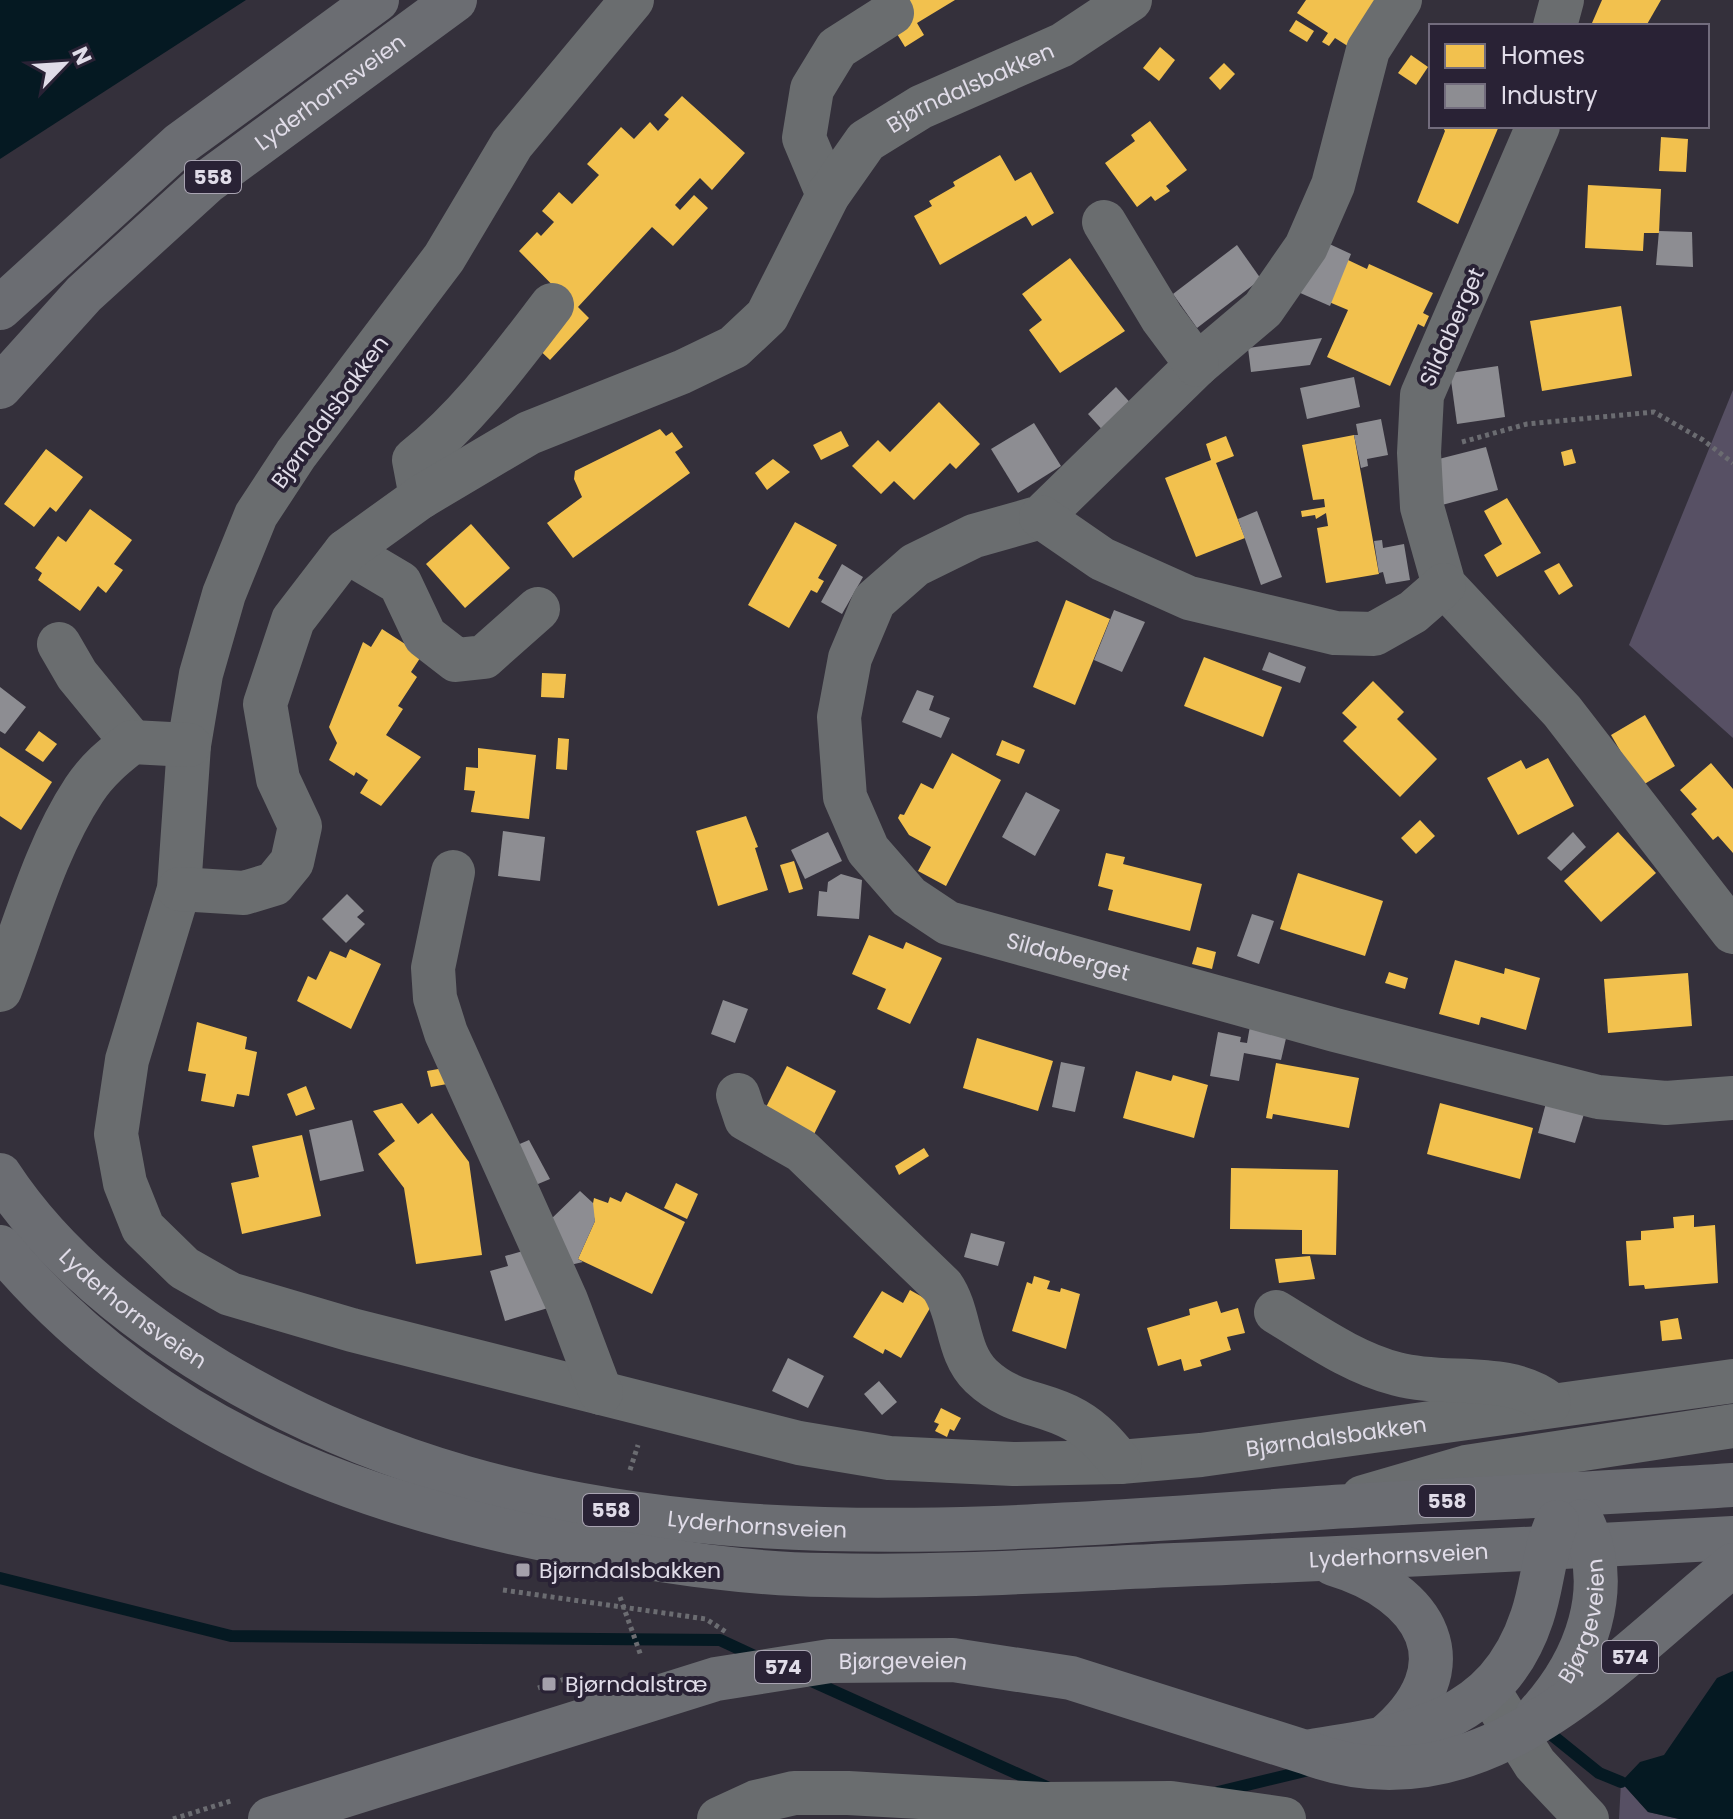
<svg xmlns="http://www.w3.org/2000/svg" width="1733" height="1819" font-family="Poppins,sans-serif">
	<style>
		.green { fill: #575064 }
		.water { fill: #051922 }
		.homes { fill: #f2c14e }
		.industry { fill: #8d8d92 }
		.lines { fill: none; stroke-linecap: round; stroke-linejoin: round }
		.stream { stroke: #051922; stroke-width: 12 }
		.path { stroke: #6b6c71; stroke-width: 5; stroke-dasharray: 4 4; stroke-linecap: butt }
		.minor { stroke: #6a6d6f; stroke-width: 44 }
		.major { stroke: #6b6d72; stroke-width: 44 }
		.poi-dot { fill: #a4a0ab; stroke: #292235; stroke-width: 3 }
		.labels { text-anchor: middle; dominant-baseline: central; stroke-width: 8; stroke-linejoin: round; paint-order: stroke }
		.shield { fill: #292235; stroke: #a9a4b2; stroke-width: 2 }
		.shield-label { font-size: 20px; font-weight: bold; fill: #e0dce8 }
		.street-label { font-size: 22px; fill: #e0dce8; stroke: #292235 }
		.poi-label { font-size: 22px; fill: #e0dce8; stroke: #292235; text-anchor: start }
	</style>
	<rect width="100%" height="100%" fill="#34303b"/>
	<!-- green -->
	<g class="green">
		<polygon points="1733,390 1733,738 1629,645"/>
		<polygon points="1621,1782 1648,1812 1679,1819 1619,1819"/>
	</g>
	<!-- water -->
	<g class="water">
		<polygon points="0,0 246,0 0,159"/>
		<polygon points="1733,1671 1733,1819 1679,1819 1648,1812 1621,1782 1640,1762 1664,1755 1717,1678"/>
	</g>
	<!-- homes -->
	<g class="homes">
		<polygon points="900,0 955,0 917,23 924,35 905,47 894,29"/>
		<polygon points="1306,0 1385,0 1354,50 1335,38 1329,46 1322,42 1328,33 1297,13"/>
		<polygon points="1602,0 1661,0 1646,26 1596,26 1592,23"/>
		<polygon points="1296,20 1314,31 1307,42 1289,31"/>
		<polygon points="1160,47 1175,60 1159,81 1143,68"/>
		<polygon points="1411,55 1428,67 1416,85 1398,73"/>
		<polygon points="1224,63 1235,74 1220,90 1209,78"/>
		<polygon points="682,96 745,153 712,190 700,178 675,205 680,210 694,195 708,208 673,246 652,227 578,307 589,318 550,360 533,344 570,303 519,251 537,232 541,236 554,222 542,211 559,192 572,204 599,175 587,164 621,127 634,139 650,122 658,131 669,119 664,115"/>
		<polygon points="1150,121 1187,170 1166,186 1170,191 1155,201 1151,196 1137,207 1105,163 1135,141 1131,135"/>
		<polygon points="1442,126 1499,126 1458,224 1417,202 1445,131"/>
		<polygon points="1661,137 1688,139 1686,172 1659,171"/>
		<polygon points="1000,155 1015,181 1031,172 1054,213 1032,226 1026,216 940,265 914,216 932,206 929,201 955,186 953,182"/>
		<polygon points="1588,185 1661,189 1659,233 1644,233 1643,251 1585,248"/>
		<polygon points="1070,258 1125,331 1060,373 1029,330 1042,320 1022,294"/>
		<polygon points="1348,260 1367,269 1369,264 1433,293 1423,313 1429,316 1424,327 1418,324 1390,386 1327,357 1348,310 1329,302"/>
		<polygon points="1621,306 1632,376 1542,391 1530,321"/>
		<polygon points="939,402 980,444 956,469 950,463 914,500 894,481 881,494 852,466 878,440 890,452"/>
		<polygon points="660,429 666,436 672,432 683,447 675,452 690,473 573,558 547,523 582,497 574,479 575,471"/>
		<polygon points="841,431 849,446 821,460 813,445"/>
		<polygon points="1354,435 1379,574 1326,583 1317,528 1328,526 1326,513 1316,519 1315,515 1302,517 1301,511 1325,507 1324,499 1313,500 1302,445"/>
		<polygon points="1226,436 1234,456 1216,463 1245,538 1196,557 1165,478 1211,460 1206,444"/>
		<polygon points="46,449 83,477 56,512 50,507 34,527 4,504"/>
		<polygon points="1572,449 1576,463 1564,466 1561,452"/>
		<polygon points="773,459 790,472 767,490 755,473"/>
		<polygon points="1507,498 1541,553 1497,577 1484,555 1502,544 1484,511"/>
		<polygon points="90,509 132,540 114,564 123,570 106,593 98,586 80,611 38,580 42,573 35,568 58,536 66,542"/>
		<polygon points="795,522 837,545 818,578 824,581 817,593 811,590 789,628 748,605"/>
		<polygon points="471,524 510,568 465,608 426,564"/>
		<polygon points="1559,563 1573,586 1559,595 1544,571"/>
		<polygon points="1066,600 1110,619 1075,705 1033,687"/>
		<polygon points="382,629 422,655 411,672 417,677 398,706 403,709 386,735 421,757 381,806 360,793 368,780 356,772 354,776 329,760 337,743 329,727 363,642 371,647"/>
		<polygon points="1204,657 1282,687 1263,737 1184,706"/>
		<polygon points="542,673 566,674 564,698 541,697"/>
		<polygon points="1373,681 1404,712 1397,719 1437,759 1400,797 1343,741 1357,727 1342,713"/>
		<polygon points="1645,715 1675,766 1641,786 1611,735"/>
		<polygon points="39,731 57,744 43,762 25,750"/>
		<polygon points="558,738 569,739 567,770 556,769"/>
		<polygon points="1002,740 1025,750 1019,764 996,755"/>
		<polygon points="0,747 52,782 21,830 0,816"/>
		<polygon points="478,748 536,755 529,819 471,812 475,791 464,790 466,767 478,768"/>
		<polygon points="952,753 1001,780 946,886 918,871 931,847 909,835 898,818 900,814 904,815 921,783 933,789"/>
		<polygon points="1548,758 1574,806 1518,835 1487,778 1521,760 1526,769"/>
		<polygon points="1711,763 1733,789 1733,853 1718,836 1713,840 1691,814 1697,809 1680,790"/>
		<polygon points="746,816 758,847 755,848 768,890 718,906 696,831"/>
		<polygon points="1420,820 1435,836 1416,854 1401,838"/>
		<polygon points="1618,832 1656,873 1601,922 1564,881"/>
		<polygon points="1106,853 1125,857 1123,864 1202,884 1190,931 1108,910 1113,890 1098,886"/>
		<polygon points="794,861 803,889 789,893 780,865"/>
		<polygon points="1298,873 1383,901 1365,956 1280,929"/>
		<polygon points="869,935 903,949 906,942 942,958 910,1024 877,1009 886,989 852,974"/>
		<polygon points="1197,947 1216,952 1212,969 1192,964"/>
		<polygon points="350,949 381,964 351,1029 297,1001 308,976 316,980 330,951 346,958"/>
		<polygon points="1455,960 1504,974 1505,968 1540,978 1526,1030 1481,1017 1479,1025 1439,1014"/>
		<polygon points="1389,972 1408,978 1405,989 1385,983"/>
		<polygon points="1688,973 1692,1026 1608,1033 1604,979"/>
		<polygon points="197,1022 247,1037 245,1049 257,1052 249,1096 237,1094 234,1107 201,1101 206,1074 188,1071"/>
		<polygon points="977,1038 1053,1061 1038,1111 963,1088"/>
		<polygon points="1276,1063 1359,1078 1349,1128 1273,1114 1272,1119 1266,1118"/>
		<polygon points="787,1066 836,1091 809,1144 760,1119"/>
		<polygon points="444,1068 447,1084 431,1087 427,1071"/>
		<polygon points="1136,1071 1171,1081 1173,1075 1208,1085 1194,1138 1123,1118"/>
		<polygon points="306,1086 315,1109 296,1116 287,1094"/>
		<polygon points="402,1103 418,1124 432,1113 469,1162 482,1255 416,1264 404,1188 378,1154 395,1141 373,1111"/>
		<polygon points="1440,1103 1533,1128 1520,1179 1427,1154"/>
		<polygon points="302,1135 321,1216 242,1234 231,1183 259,1177 252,1146"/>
		<polygon points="924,1148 929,1156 899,1175 895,1166"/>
		<polygon points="1231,1168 1338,1170 1336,1255 1302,1254 1302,1230 1230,1229"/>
		<polygon points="676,1183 698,1194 687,1219 664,1208"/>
		<polygon points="626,1192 685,1222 652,1294 578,1259 595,1221 592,1209 594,1198 608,1203 610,1197 621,1202"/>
		<polygon points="1694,1215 1694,1227 1715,1225 1718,1283 1645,1289 1644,1285 1629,1286 1626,1241 1641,1240 1641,1231 1674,1228 1673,1217"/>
		<polygon points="1310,1256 1315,1279 1279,1283 1275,1259"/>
		<polygon points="1034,1276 1050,1281 1047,1289 1060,1292 1061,1288 1080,1294 1066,1349 1012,1331 1027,1282 1032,1284"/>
		<polygon points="910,1290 933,1303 901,1358 885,1349 883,1354 853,1337 882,1291 903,1303"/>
		<polygon points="1217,1301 1221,1313 1238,1308 1245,1333 1227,1337 1231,1350 1200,1360 1202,1366 1184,1371 1181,1359 1158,1366 1147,1328 1190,1315 1189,1309"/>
		<polygon points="1678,1318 1682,1339 1662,1341 1660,1321"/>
		<polygon points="941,1408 961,1418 954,1431 950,1429 947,1437 935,1431 939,1424 934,1422"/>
	</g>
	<!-- industry -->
	<g class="industry">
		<polygon points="1659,231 1692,232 1693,267 1656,265"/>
		<polygon points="1323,241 1351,254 1330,306 1298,292"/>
		<polygon points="1237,245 1261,279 1197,328 1173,294"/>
		<polygon points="1322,338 1310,365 1251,372 1248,348"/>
		<polygon points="1498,366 1505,417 1457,424 1450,373"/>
		<polygon points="1354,377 1360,407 1307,419 1300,388"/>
		<polygon points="1116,387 1135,408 1107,435 1088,414"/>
		<polygon points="1381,419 1388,455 1367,459 1368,466 1361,468 1354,435 1358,435 1356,424"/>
		<polygon points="1034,423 1061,466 1018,493 991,449"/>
		<polygon points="1486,447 1498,490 1442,505 1431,461"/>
		<polygon points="1257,511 1282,577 1261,585 1238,519"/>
		<polygon points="1382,540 1383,548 1404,544 1410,580 1386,584 1383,572 1379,573 1374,541"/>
		<polygon points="842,564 863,577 842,614 821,602"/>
		<polygon points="1114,610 1145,622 1122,672 1094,660"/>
		<polygon points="1269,652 1306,667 1300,683 1262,670"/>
		<polygon points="0,687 26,707 5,734 0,731"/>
		<polygon points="917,690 934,696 929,710 950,718 941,738 902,722"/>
		<polygon points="1026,792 1060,810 1035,856 1002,837"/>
		<polygon points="503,831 545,837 540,881 498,876"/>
		<polygon points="828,832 842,861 805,879 791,850"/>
		<polygon points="1573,832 1586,847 1561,871 1547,858"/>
		<polygon points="841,874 862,880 859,919 817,916 819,891 827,892 828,882"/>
		<polygon points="347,894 364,911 357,917 365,924 346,943 322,919"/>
		<polygon points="1252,914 1274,921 1259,964 1237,956"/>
		<polygon points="723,1000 748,1009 735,1043 711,1034"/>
		<polygon points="1250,1026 1287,1034 1281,1060 1244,1053 1239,1081 1210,1076 1218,1032 1241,1037 1240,1042 1247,1043"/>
		<polygon points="1061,1062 1085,1067 1075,1112 1052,1107"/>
		<polygon points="1546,1103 1584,1114 1575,1143 1538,1133"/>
		<polygon points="352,1120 364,1171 320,1181 309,1130"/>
		<polygon points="529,1140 550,1179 526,1189 508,1149"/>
		<polygon points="580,1191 593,1203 595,1221 578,1259 583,1262 570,1265 547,1223"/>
		<polygon points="971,1233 1005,1242 998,1266 964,1257"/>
		<polygon points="523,1251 548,1308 505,1321 490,1271 508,1266 505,1256"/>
		<polygon points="788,1358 824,1376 808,1408 772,1391"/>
		<polygon points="879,1381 897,1402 882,1415 864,1394"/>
	</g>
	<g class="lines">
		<!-- stream -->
		<g class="stream">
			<polyline points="0,1578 231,1636 720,1640 761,1659"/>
			<polyline points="807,1679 1049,1788"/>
			<polyline points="1542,1727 1599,1773 1621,1782"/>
			<polyline points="1218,1792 1313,1769"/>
		</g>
		<!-- path -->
		<g class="path">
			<polyline points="1462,442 1527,424 1654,412 1703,440 1733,463"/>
			<polyline points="630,1470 638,1445"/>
			<polyline points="503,1590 706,1619 726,1632"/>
			<polyline points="620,1597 641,1656"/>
			<polyline points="538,1688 574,1676"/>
			<polyline points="173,1819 234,1800"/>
		</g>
		<!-- minor -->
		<g class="minor">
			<path id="s1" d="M632,0L512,144L444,258L296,454L256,515L224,594L201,674L189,745L179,889L127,1060L116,1134L125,1183L143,1228L184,1268L230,1294L352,1330L799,1443L889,1458L1013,1464L1120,1462L1201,1455L1733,1381"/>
			<path id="s2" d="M1400,0L1368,50L1333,185L1306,247L1263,309L1197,365L1041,517L974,536L915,565L874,601L850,658L839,717L845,797L868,850L909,897L948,923L1335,1030L1598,1097L1666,1103L1733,1098"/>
			<polyline points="1555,26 1562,0"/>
			<polyline points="1538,126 1422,395 1419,453 1422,507 1444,585 1562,711 1733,932"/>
			<polyline points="828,195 804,138 812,89 837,48 892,13"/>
			<polyline points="1104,222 1162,318 1197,365"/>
			<path d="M421,497L414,460C469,416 509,361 552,305"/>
			<polyline points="1041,517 1102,559 1189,598 1335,633 1374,634 1413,612 1444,585"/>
			<polyline points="346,551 400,583 425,636 456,660 484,657 538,609"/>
			<polyline points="59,644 77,675 132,742"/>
			<polyline points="453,872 433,968 435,998 446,1033 566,1300 601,1393"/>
			<path id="s3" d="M179,889L244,893L274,884L292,862L300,826L278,779L265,704L293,620L346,551L421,497L529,433L682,372L734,347L767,316L828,195L866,141L921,107L1062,45L1130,0"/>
			<path d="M0,990C25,925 45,849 84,790C97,770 114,756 132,742L189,745"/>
			<path d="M738,1095L746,1119L802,1151L942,1286C961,1313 956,1352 981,1376C1013,1406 1042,1401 1075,1420C1094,1431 1106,1445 1120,1462"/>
			<path d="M1276,1312C1314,1335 1353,1363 1397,1374C1445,1387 1509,1371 1549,1403"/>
			<polyline points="1363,1497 1466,1467 1733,1426"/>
			<polyline points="1489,1691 1535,1764 1587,1819"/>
			<polyline points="719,1819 756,1802 794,1793 848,1793 1044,1804 1171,1803 1284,1819"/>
		</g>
		<!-- major -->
		<g class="major">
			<polyline points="0,308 180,144 377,0"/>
			<path id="s4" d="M0,387L84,294L207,182L455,0"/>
			<path id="s5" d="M0,1175C53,1256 137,1322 218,1371C559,1575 941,1534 1318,1508C1456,1499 1595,1494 1733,1485"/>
			<path id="s6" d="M0,1247C154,1431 360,1507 590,1548C668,1562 747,1574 826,1575C942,1578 1059,1570 1175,1565C1361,1558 1547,1548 1733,1538"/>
			<path d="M1333,1564C1427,1592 1471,1666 1384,1738"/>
			<path id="s7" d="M1538,1714C1586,1661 1614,1588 1582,1521"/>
			<path d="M1312,1751C1408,1736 1497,1723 1532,1617C1543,1585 1543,1553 1557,1522"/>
			<path id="s8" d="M270,1819L716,1679L830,1661L953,1660L1071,1678L1305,1752C1480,1819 1612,1663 1733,1565"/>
		</g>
	</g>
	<!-- markers -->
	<g class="poi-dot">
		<rect x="515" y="1562" width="16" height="16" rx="4"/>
		<rect x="541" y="1676" width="16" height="16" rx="4"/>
	</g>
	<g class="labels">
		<!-- shield labels -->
		<g class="shield">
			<rect x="185" y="161" width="56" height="32" rx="6"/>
			<rect x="1419" y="1485" width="56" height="32" rx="6"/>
			<rect x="583" y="1494" width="56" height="32" rx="6"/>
			<rect x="1602" y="1641" width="56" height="32" rx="6"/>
			<rect x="755" y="1651" width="56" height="32" rx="6"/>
		</g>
		<g class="shield-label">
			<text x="213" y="177">558</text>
			<text x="1447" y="1501">558</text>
			<text x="611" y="1510">558</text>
			<text x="1630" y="1657">574</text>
			<text x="783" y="1667">574</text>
		</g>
		<!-- street labels -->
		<g class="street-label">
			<text stroke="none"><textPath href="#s3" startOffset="1270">Bjørndalsbakken</textPath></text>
			<text stroke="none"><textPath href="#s4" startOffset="444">Lyderhornsveien</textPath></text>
			<text transform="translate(1452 327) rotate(-66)">Sildaberget</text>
			<text transform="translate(330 412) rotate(-54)">Bjørndalsbakken</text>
			<text stroke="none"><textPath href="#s2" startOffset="1330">Sildaberget</textPath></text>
			<text stroke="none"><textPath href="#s5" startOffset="190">Lyderhornsveien</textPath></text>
			<text stroke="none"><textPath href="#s1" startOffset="2614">Bjørndalsbakken</textPath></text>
			<text stroke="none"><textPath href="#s5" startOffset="862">Lyderhornsveien</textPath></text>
			<text stroke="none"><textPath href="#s6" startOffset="1488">Lyderhornsveien</textPath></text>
			<text stroke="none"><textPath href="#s7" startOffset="106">Bjørgeveien</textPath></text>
			<text stroke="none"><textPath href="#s8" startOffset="656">Bjørgeveien</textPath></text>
		</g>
		<!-- poi labels -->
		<g class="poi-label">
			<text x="539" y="1570">Bjørndalsbakken</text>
			<text x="565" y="1684">Bjørndalstræ</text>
		</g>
	</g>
	<!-- legend -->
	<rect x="1429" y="24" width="280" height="104" fill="#292235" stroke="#726c7d" stroke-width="2"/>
	<rect x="1445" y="44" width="40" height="24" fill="#f2c14e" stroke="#726c7d" stroke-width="2"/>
	<text x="1501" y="64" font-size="24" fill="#e0dce8">Homes</text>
	<rect x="1445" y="84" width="40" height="24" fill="#8d8d92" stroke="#726c7d" stroke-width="2"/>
	<text x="1501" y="104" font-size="24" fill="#e0dce8">Industry</text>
	<!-- north arrow -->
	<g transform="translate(64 64) rotate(65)" stroke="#292235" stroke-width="6" paint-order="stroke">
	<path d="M0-6L14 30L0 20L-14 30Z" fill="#e0dce8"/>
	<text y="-12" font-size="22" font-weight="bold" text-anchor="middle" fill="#e0dce8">N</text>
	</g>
</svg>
